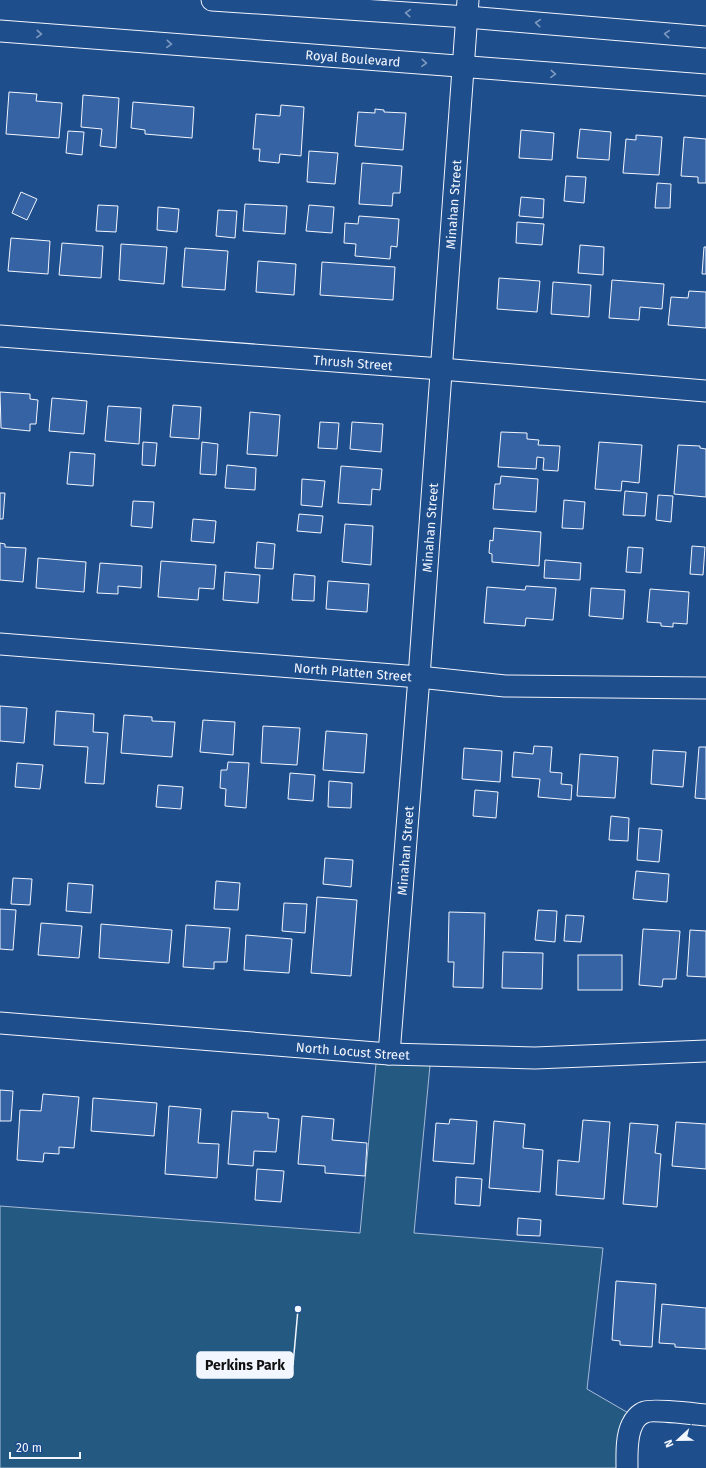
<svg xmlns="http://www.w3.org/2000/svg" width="706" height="1468" font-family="'Fira Sans',sans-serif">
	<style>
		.green { fill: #245a82; stroke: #a8bbd7 }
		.building { fill: #3563a3; stroke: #f2f6ff }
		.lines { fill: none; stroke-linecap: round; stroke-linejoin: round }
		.street-casing { stroke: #f2f6ff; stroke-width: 23 }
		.street { stroke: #1f4e8c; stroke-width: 21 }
		.oneway { stroke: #7e9ac0 }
		.labels { text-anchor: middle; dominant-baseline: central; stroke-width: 3; stroke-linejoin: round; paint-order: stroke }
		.street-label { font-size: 13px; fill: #f2f6ff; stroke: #1f4e8c }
		.leader { fill: none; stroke: #f2f6ff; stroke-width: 1.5 }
		.callout-dot { fill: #f2f6ff; stroke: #1f4e8c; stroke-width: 1.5 }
		.callout { fill: #f2f6ff; stroke: #f2f6ff; stroke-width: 1.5 }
		.callout-label { font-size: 14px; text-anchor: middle; font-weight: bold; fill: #111 }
	</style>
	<rect width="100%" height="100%" fill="#1f4e8c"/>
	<!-- green -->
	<polygon class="green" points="377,1053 431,1055 414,1233 603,1248 587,1389 637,1418 633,1468 0,1468 0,1206 360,1233"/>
	<!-- building -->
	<g class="building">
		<polygon points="9,92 37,94 36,101 62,103 59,138 6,134"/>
		<polygon points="83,95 119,98 116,148 100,146 102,129 81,127"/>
		<polygon points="133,102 194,107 192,138 145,134 145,130 131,128"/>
		<polygon points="281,105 304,107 301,156 280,154 279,163 259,161 260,149 253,149 256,114 280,116"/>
		<polygon points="375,109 384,110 384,112 406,113 403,150 355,146 358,112 375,113"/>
		<polygon points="580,129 611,132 609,160 577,158"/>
		<polygon points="521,130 554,133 552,160 519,158"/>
		<polygon points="68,131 84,132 82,155 66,153"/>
		<polygon points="636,135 662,137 659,175 623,173 626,139 636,140"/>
		<polygon points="684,137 706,139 706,183 698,183 698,177 681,176"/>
		<polygon points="309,151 338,153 335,184 307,182"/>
		<polygon points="362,163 402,166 400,193 393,193 392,206 359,204"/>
		<polygon points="566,176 586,177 584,203 564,201"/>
		<polygon points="657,183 671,184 670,208 655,208"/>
		<polygon points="21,192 37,199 27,220 12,213"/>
		<polygon points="521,197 544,199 543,218 519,216"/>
		<polygon points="245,204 287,206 285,234 243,231"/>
		<polygon points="98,205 118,206 116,232 96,231"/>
		<polygon points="309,205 334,207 332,233 306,231"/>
		<polygon points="158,207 179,209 177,232 157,230"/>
		<polygon points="218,210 237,211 235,238 216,236"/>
		<polygon points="359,216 399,219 397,247 391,246 390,259 355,256 356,244 344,243 345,223 358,224"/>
		<polygon points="517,222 544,224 542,245 516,243"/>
		<polygon points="11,238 50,241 48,274 8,271"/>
		<polygon points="62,243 103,246 101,278 59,275"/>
		<polygon points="121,244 167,247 164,284 119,280"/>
		<polygon points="580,245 604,247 603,275 578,273"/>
		<polygon points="704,247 706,247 706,274 702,274"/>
		<polygon points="185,248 228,251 225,290 182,287"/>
		<polygon points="258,261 296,264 294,295 256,292"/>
		<polygon points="322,262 395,267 393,300 320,295"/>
		<polygon points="499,278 540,281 537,312 497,309"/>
		<polygon points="612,280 664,284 662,309 640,307 639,320 609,318"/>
		<polygon points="553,282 591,285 589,317 551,314"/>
		<polygon points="689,291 706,292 706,328 668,325 671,297 688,298"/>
		<polygon points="0,392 30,394 30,399 38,400 36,424 30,424 30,431 1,428"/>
		<polygon points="52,398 87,401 84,434 49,431"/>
		<polygon points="173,405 201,407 199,439 170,437"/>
		<polygon points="108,406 141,408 139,444 105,441"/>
		<polygon points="250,412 280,415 277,456 247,454"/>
		<polygon points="320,422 339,423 337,449 318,448"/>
		<polygon points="352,422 383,424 381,452 350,449"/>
		<polygon points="501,432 527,433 527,439 539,440 538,445 560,446 558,471 543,470 544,458 537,457 536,469 498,467"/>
		<polygon points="143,442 157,443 155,466 142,465"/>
		<polygon points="202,442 218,444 216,475 200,474"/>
		<polygon points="599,442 642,445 639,483 622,481 621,491 595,489"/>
		<polygon points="678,445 700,446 700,448 706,449 706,497 674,494"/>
		<polygon points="70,452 95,454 93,486 67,484"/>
		<polygon points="227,465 256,468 255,490 225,488"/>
		<polygon points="341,466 382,469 380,490 372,489 371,505 338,503"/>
		<polygon points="501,476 538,479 536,512 493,509 495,484 500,484"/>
		<polygon points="302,479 325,481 322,507 301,505"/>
		<polygon points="625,491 647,493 645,516 623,515"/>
		<polygon points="0,493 5,493 3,519 0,519"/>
		<polygon points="658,495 673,496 671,522 656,520"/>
		<polygon points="564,500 585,502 583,529 562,528"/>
		<polygon points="133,501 154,502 152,528 131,526"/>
		<polygon points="299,514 323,516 321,533 297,531"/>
		<polygon points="193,519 216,521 214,543 191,541"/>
		<polygon points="345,524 373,526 371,565 342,562"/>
		<polygon points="494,528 541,532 539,566 492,562 492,554 489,553 490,540 493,541"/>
		<polygon points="257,542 275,544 273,569 255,568"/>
		<polygon points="0,543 5,544 5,547 26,548 23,582 0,580"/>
		<polygon points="692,546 705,547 703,575 690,574"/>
		<polygon points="628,547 643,548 641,573 626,572"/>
		<polygon points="38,558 86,562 84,592 36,588"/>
		<polygon points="545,560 581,563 580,580 544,578"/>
		<polygon points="161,561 216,565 214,589 199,588 198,600 158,597"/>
		<polygon points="100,563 142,566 141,588 118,586 118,594 97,593"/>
		<polygon points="225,572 260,575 258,603 223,600"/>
		<polygon points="294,574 315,576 314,601 292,600"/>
		<polygon points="328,581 369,584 367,612 326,609"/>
		<polygon points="526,586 556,588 553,620 526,618 525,626 484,623 487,587 525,590"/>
		<polygon points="591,588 625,590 623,619 589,616"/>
		<polygon points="650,589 689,592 687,624 673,623 673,627 661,626 661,623 647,622"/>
		<polygon points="0,706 27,708 24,743 0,741"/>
		<polygon points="56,711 94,714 93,732 108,733 104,784 85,783 88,747 54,745"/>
		<polygon points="124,715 152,717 152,721 175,722 172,757 121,753"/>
		<polygon points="203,720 235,722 233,755 200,752"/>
		<polygon points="263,726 300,728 297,765 261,763"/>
		<polygon points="326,731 367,734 364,773 323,770"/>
		<polygon points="534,746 552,747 550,772 562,773 561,784 572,785 571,800 538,797 540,779 512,777 514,752 533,754"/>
		<polygon points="699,747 706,747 706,799 695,798"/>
		<polygon points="464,748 502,751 500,782 462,779"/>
		<polygon points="653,750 686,752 683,787 651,784"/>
		<polygon points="580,754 618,757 615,798 577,796"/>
		<polygon points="228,762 249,763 246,808 225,806 226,789 220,788 221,770 227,770"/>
		<polygon points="17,763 43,765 40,789 15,787"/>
		<polygon points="290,773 315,775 313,801 288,799"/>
		<polygon points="329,781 352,783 351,808 328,807"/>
		<polygon points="158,785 183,787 181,809 156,807"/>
		<polygon points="475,790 498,792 496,818 473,816"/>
		<polygon points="611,816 629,818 628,841 609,840"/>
		<polygon points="639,828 662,830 659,862 637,860"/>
		<polygon points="325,858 353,860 351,887 323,884"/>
		<polygon points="636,871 669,874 667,902 633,899"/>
		<polygon points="13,878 32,879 30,905 11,904"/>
		<polygon points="216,881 240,883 238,910 214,909"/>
		<polygon points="68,883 93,885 91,913 66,911"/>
		<polygon points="317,897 357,900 351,976 311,973"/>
		<polygon points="284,903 307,904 305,933 282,931"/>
		<polygon points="0,909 16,910 13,950 0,949"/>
		<polygon points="538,910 557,911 555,942 535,940"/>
		<polygon points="449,912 485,913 483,988 453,987 454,962 448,962"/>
		<polygon points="566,915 584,916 581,942 564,941"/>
		<polygon points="41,923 82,926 79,958 38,955"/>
		<polygon points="101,924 172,930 169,963 99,958"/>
		<polygon points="186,925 230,928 227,962 214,962 214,969 183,967"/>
		<polygon points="643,929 680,931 676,979 663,979 662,987 639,985"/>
		<polygon points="690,930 706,931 706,977 687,976"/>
		<polygon points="246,935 292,939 289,973 244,970"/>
		<polygon points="503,952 543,953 542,989 502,988"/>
		<rect x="578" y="955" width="44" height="35"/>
		<polygon points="0,1090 13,1091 11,1121 0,1121"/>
		<polygon points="43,1094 79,1097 74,1148 59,1147 59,1154 44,1153 43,1162 17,1160 20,1110 41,1111"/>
		<polygon points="93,1098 157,1103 154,1136 91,1131"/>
		<polygon points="169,1106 201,1109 198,1143 219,1144 217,1178 165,1174"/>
		<polygon points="232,1111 268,1113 268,1118 279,1119 276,1152 254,1151 253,1166 228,1164"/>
		<polygon points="302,1116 334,1119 332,1140 367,1143 365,1176 325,1173 325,1166 298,1164"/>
		<polygon points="450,1119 477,1121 474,1164 433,1161 436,1123 449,1124"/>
		<polygon points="583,1120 610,1122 604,1199 556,1195 558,1160 579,1162"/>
		<polygon points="494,1121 525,1124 523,1148 543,1150 540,1192 489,1188"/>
		<polygon points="676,1122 706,1124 706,1169 672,1166"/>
		<polygon points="630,1123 658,1125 655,1153 661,1154 657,1207 623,1204"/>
		<polygon points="257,1169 284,1171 281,1202 255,1200"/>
		<polygon points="456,1177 482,1179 480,1206 455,1204"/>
		<polygon points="518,1218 541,1220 540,1236 517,1235"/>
		<polygon points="616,1281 656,1284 652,1347 620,1345 620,1341 612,1340"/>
		<polygon points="662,1304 706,1308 706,1349 675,1347 675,1344 659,1343"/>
	</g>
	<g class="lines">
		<defs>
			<g id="street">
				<polyline points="212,0 467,17 706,37"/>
				<path id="s1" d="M0,31L706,85"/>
				<path id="s2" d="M0,336L441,369L706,391"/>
				<path id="s3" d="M0,644L419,677L505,686L706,688"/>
				<path id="s4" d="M0,1023L389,1054L535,1058L706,1051"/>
				<path id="s5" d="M389,1054L419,677L468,0"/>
				<path d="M627,1468C627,1455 626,1437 632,1425C634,1420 639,1414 645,1412C652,1409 695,1414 706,1415"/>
			</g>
		</defs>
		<!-- street casing -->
		<use href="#street" class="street-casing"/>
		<!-- street -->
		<use href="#street" class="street"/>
	</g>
	<!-- one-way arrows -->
	<defs><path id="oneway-chevron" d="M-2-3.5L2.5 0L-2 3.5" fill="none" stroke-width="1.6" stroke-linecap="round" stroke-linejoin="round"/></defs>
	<g class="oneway">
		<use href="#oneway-chevron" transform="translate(408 13) rotate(-176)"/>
		<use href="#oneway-chevron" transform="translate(538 23) rotate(-175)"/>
		<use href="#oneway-chevron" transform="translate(39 34) rotate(4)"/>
		<use href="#oneway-chevron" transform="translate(667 34) rotate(-175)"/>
		<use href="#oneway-chevron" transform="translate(169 44) rotate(4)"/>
		<use href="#oneway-chevron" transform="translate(424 63) rotate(4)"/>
		<use href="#oneway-chevron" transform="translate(553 74) rotate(4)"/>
	</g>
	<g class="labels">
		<!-- street labels -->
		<g class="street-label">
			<text stroke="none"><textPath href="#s1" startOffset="354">Royal Boulevard</textPath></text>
			<text stroke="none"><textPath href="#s5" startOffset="852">Minahan Street</textPath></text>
			<text stroke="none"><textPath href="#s2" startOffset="354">Thrush Street</textPath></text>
			<text stroke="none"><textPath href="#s5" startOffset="528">Minahan Street</textPath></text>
			<text stroke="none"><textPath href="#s3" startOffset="354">North Platten Street</textPath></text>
			<text stroke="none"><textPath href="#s5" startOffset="204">Minahan Street</textPath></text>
			<text stroke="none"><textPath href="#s4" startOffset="354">North Locust Street</textPath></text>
		</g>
	</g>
	<!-- callouts -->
	<path class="leader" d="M298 1309L293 1365"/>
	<circle class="callout-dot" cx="298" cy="1309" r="4"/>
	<rect class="callout" x="197" y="1352" width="96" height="26" rx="4"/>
	<g class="callout-label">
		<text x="245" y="1370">Perkins Park</text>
	</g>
	<!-- north arrow -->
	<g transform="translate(678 1440) rotate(248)" stroke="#1f4e8c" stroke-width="3" paint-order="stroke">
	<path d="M0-3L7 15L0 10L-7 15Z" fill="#f2f6ff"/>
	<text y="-6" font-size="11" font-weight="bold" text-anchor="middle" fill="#f2f6ff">N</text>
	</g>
	<!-- scale -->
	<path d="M10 1452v6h70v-6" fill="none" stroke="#f2f6ff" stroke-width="2"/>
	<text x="16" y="1452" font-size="12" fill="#f2f6ff" stroke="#1f4e8c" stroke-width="3" paint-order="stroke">20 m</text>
</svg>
